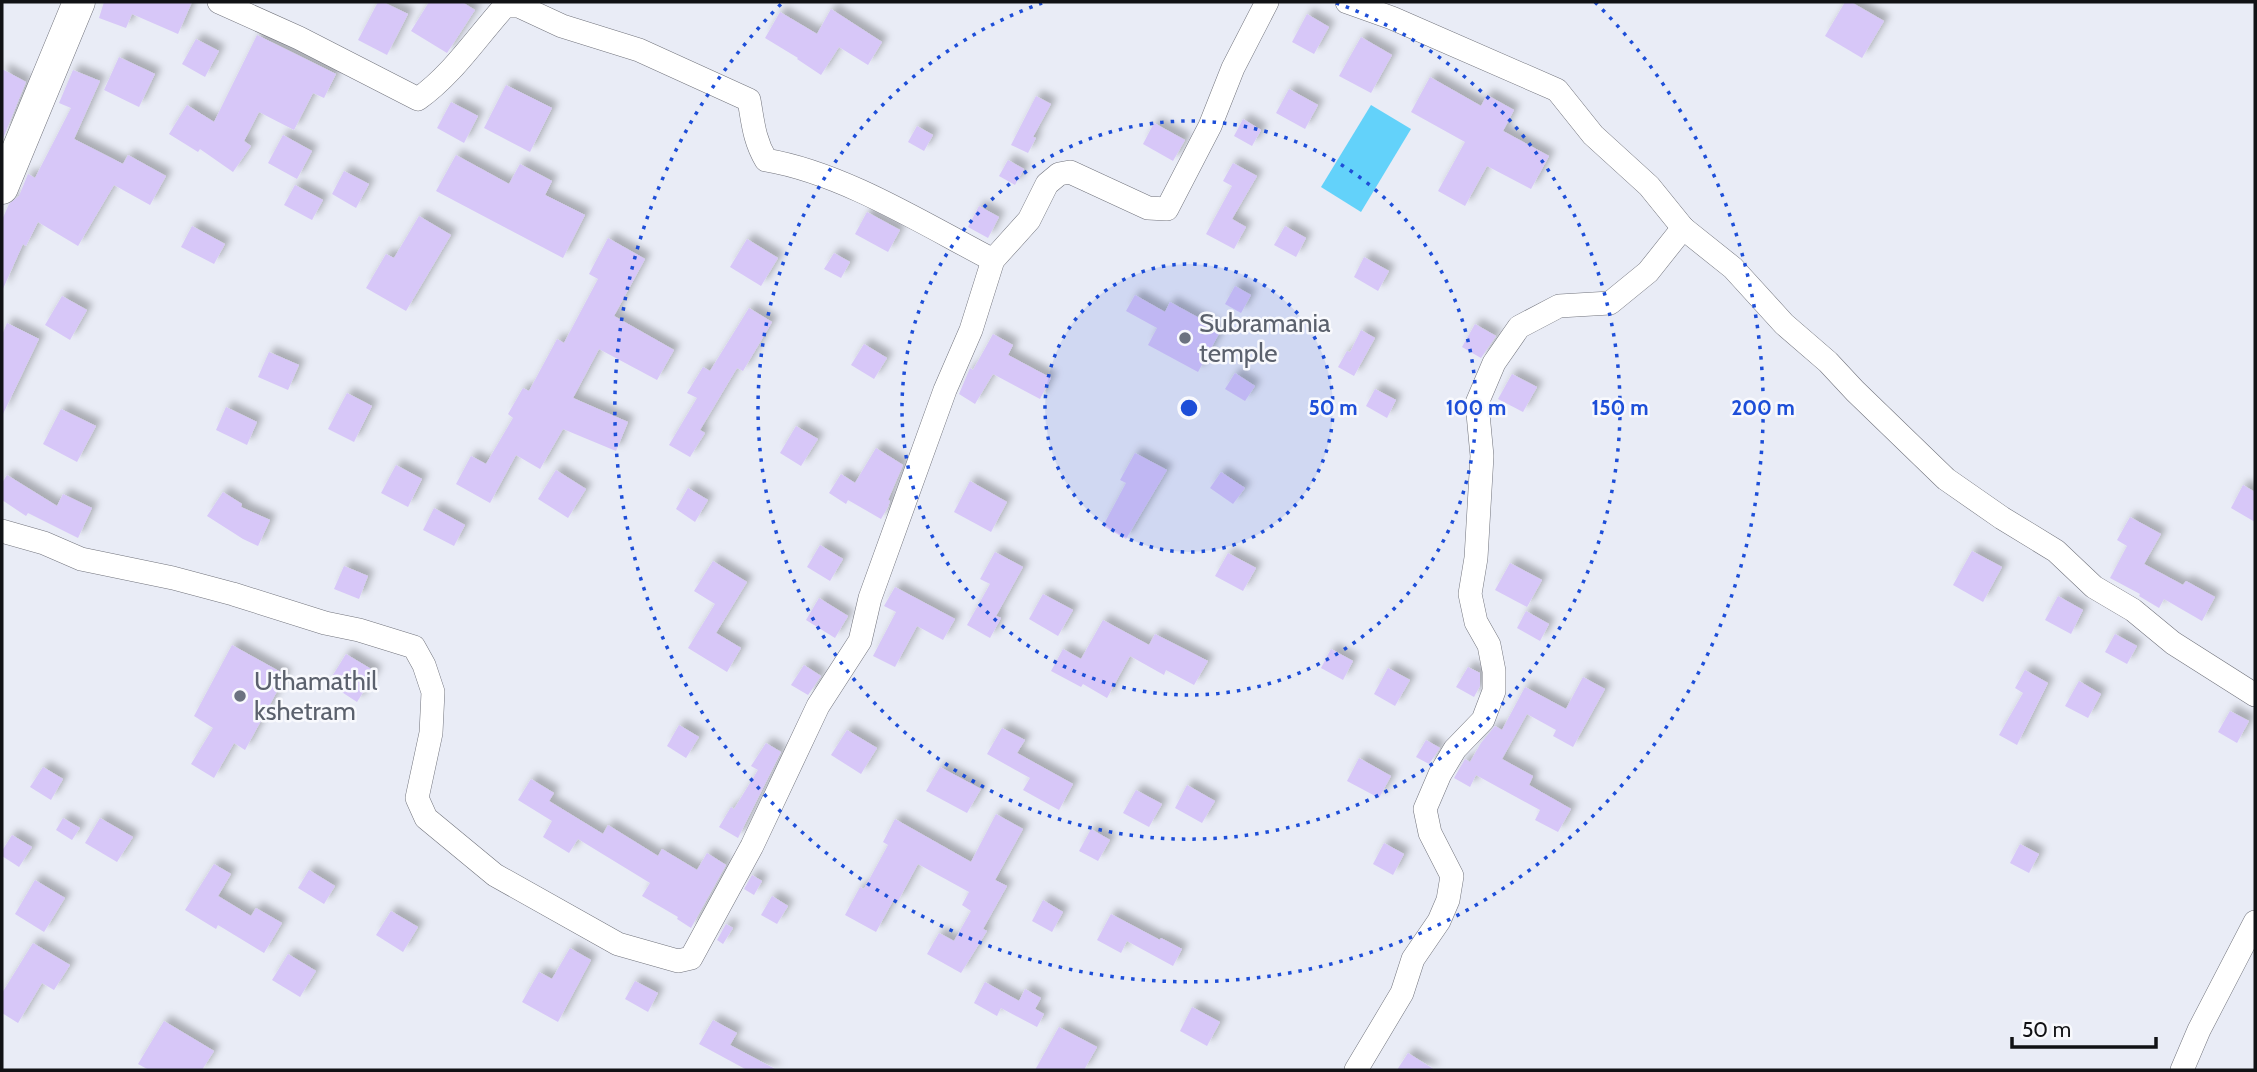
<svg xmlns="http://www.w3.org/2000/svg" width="2257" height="1072" font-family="Cabin,sans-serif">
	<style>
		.water { fill: #63d2fa }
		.building { fill: #d7c7f8; filter: url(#shadow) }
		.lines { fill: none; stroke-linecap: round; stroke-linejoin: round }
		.minor-casing { stroke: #71737c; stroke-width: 24 }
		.secondary-casing { stroke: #71737c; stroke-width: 33 }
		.minor { stroke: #fff; stroke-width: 23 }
		.secondary { stroke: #fff; stroke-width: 32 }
		.ring { fill: none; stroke: #1d4ed8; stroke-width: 3.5; stroke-dasharray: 3.5 7 }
		.worship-dot { fill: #6b7280; stroke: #f8f9fd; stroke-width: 2.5 }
		.labels { text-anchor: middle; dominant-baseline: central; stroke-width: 5; stroke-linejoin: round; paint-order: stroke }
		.worship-label { font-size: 26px; fill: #5b616d; stroke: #f8f9fd; text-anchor: start }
		.centre { fill: #1d4ed8; stroke: #f8f9fd; stroke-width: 3.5 }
		.ring-label { font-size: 21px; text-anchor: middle; font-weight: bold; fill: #1d4ed8; stroke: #f8f9fd; stroke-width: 5; stroke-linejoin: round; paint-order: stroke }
	</style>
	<defs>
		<filter id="shadow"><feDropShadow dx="6" dy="-6" stdDeviation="3.5" flood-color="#0004"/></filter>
	</defs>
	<rect width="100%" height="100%" fill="#e9ecf6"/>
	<!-- water -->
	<polygon class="water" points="1371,105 1411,129 1361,212 1321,187"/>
	<!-- building -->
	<g class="building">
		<polygon points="103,2 192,2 178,34 132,14 126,28 99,18 104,2"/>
		<polygon points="378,2 383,2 408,14 387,55 358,40"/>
		<polygon points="429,2 462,2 475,10 447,53 411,31"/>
		<polygon points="1845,2 1851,2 1884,21 1862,58 1825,36"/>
		<polygon points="831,9 882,42 868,65 839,47 821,75 797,59 798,58 765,38 780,12 817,34"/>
		<polygon points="1307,14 1329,27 1314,54 1292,42"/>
		<polygon points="257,35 336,74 324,98 313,93 294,130 259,112 244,141 251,146 233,172 200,149 198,152 169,134 187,105 214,122"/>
		<polygon points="1361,37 1392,55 1371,93 1339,76"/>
		<polygon points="196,39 219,51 205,77 182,64"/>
		<polygon points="119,57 155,74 139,107 104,90"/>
		<polygon points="2,69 26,82 2,141"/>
		<polygon points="73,70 100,81 74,139 123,164 128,155 166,176 150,205 114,185 78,246 38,222 26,246 23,244 2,291 2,220 9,204 19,196 28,174 35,178 71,108 59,103"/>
		<polygon points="1430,77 1481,106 1487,95 1514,110 1503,131 1549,156 1531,189 1487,166 1465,206 1438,191 1465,142 1411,112"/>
		<polygon points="506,85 552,108 530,152 484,128"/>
		<polygon points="1289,89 1318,105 1305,129 1276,113"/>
		<polygon points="1036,96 1051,104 1033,137 1036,138 1028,153 1011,145"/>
		<polygon points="451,102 478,116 464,143 437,128"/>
		<polygon points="1243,119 1261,130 1252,146 1234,136"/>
		<polygon points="1154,123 1185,140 1173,161 1143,144"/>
		<polygon points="917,126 933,135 924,151 908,142"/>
		<polygon points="283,135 312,151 297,179 268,163"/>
		<polygon points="456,155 509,184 520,164 552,181 545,195 585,215 563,258 436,191"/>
		<polygon points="1008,160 1024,169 1015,185 999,176"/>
		<polygon points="1233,163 1257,176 1232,219 1246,227 1234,249 1206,234 1232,186 1223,181"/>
		<polygon points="344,171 369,184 356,208 332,194"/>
		<polygon points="295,185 323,200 312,220 284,205"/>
		<polygon points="979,206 999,217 988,238 968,227"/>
		<polygon points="867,212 900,230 888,252 855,234"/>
		<polygon points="419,216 451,235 406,311 366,288 386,254 394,258"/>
		<polygon points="192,226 225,244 214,264 181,247"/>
		<polygon points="1285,226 1306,238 1296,257 1274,245"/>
		<polygon points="608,238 645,259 614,316 674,350 657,380 599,349 573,398 628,422 616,451 563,429 540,469 516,455 490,503 456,484 471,456 486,464 513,418 508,414 523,388 529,391 557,339 564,343 598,279 589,274"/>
		<polygon points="747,239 778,258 761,286 730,267"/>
		<polygon points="834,253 850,262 841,278 824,269"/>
		<polygon points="1364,257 1389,271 1378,291 1354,277"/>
		<polygon points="1235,286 1251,295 1241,313 1225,304"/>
		<polygon points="1135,295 1165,312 1170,302 1221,330 1198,372 1148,345 1157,328 1126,311"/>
		<polygon points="62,296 87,310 70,340 45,325"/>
		<polygon points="749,308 772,322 743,371 737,368 700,430 705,433 690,457 669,445 697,398 687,393 703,367 710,371"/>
		<polygon points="7,323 39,339 2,416 2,335"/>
		<polygon points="1475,324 1496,336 1481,358 1462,347"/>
		<polygon points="1361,330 1375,338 1354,376 1338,367 1347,351 1350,352"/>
		<polygon points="993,334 1013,345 1008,355 1051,378 1040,399 993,374 975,404 959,394 970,368 973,370"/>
		<polygon points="864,344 887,358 874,379 851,365"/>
		<polygon points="269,352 299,365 288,390 258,377"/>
		<polygon points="1235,373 1255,386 1245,401 1225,389"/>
		<polygon points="1512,374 1537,387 1523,412 1498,399"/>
		<polygon points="1375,389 1396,400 1387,418 1366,406"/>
		<polygon points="347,393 372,406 354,442 328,429"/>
		<polygon points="226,407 257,422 247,445 216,430"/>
		<polygon points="61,409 96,426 77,462 43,444"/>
		<polygon points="796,426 818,439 801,466 780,453"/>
		<polygon points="876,448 903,465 888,500 890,501 888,507 881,519 848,500 846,504 829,493 841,474 855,483"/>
		<polygon points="1135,453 1167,470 1126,539 1103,526 1126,483 1120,480"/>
		<polygon points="396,465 422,479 408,507 381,493"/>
		<polygon points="556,470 586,489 568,518 538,499"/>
		<polygon points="1221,472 1245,488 1233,504 1210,488"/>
		<polygon points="7,475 57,506 63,494 92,508 78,538 28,513 26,516 2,500 2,483"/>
		<polygon points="970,481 1007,502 991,532 954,512"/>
		<polygon points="2243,485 2255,492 2255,522 2231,508"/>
		<polygon points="688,488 708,500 695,522 676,509"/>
		<polygon points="223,492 242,504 241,507 270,520 258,546 243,539 207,516"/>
		<polygon points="434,508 465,525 454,546 423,530"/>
		<polygon points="2130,517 2161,534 2144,564 2183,585 2186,581 2215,597 2202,621 2164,599 2159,608 2139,596 2140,594 2110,578 2127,546 2117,540"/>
		<polygon points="820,545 843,559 830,581 807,567"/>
		<polygon points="1972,551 2002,567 1983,602 1953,585"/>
		<polygon points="995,552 1023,567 996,616 1001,618 990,638 967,625 990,584 980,579"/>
		<polygon points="1228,553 1256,568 1243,591 1215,576"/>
		<polygon points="713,561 747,582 716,633 741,648 727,672 688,648 715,604 694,591"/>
		<polygon points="1510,563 1542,580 1527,607 1495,590"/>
		<polygon points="344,566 368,576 359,599 334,589"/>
		<polygon points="895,587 955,619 943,640 917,626 895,667 873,656 896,612 884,606"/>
		<polygon points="1043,594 1073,610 1058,636 1029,619"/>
		<polygon points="2058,596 2083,610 2071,634 2045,620"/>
		<polygon points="819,598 848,616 835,638 806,620"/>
		<polygon points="1526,611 1549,624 1540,641 1517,628"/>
		<polygon points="1103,620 1149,645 1155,634 1208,661 1194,685 1166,670 1164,675 1130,656 1107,698 1083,684 1081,687 1051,671 1063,649 1081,659"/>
		<polygon points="2115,634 2137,646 2127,664 2105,652"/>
		<polygon points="232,645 286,675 245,750 234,743 214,778 191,764 213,728 194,716"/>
		<polygon points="1331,649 1353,661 1343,680 1321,668"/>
		<polygon points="346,654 376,672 357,702 328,683"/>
		<polygon points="804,665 821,676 808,695 791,685"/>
		<polygon points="1468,667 1480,673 1480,686 1474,697 1456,687"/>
		<polygon points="1388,668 1410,680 1395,706 1374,694"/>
		<polygon points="2025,670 2048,683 2017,745 1999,735 2023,693 2015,688"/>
		<polygon points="1583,677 1605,689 1573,747 1553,736 1556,730 1527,714 1502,759 1533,776 1529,785 1571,809 1558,832 1535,820 1540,810 1476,775 1470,787 1454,778 1465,759 1470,762 1481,743 1495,726 1502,730 1525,687 1566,709"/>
		<polygon points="2079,681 2101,694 2088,718 2065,706"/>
		<polygon points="2230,711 2249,721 2237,743 2218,732"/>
		<polygon points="679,725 699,737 686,758 667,746"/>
		<polygon points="1002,728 1025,740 1017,753 1073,784 1059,810 1023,790 1030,778 987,754"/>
		<polygon points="847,730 877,748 861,774 831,755"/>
		<polygon points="1426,740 1440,748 1429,764 1416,757"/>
		<polygon points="766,743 781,752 738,838 719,827 731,807 734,809 758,770 751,766"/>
		<polygon points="1359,758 1391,776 1379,798 1347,781"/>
		<polygon points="43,767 63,779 51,800 30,787"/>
		<polygon points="940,767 981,789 967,813 926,791"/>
		<polygon points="531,779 554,793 549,801 603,834 608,825 658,856 662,849 697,870 707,853 726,865 691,928 677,919 678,917 642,896 650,883 578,839 569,853 543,837 552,821 518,800"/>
		<polygon points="1187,785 1215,801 1202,823 1175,808"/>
		<polygon points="1136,790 1162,804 1149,827 1123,813"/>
		<polygon points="996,814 1023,829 995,880 1007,886 983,929 987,931 961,973 927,954 939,933 954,941 971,911 962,905 969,892 918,864 898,901 894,899 876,932 845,915 860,887 864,889 888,845 883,842 895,819 971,862"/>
		<polygon points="63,818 80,828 72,840 56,830"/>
		<polygon points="100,818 133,837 117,862 85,843"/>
		<polygon points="1091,829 1110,840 1098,861 1079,851"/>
		<polygon points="12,835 32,847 19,867 2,856 2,851"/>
		<polygon points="1384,843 1404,854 1393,875 1373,864"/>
		<polygon points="2020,844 2039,854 2029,873 2010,863"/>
		<polygon points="214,864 231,874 218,896 251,916 256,908 282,923 264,953 218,925 216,929 185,910"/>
		<polygon points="309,870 335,886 324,904 298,888"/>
		<polygon points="752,875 762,881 754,895 744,889"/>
		<polygon points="35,880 65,898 44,932 15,914"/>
		<polygon points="772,896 788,906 777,924 761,915"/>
		<polygon points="1043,900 1063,912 1052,932 1032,921"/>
		<polygon points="391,911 418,927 403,952 376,935"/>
		<polygon points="1111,914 1160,940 1161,938 1182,949 1173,966 1127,941 1121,953 1097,940"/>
		<polygon points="726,924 733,928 723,944 717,940"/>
		<polygon points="33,943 70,965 54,990 42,983 18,1023 2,1013 2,993"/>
		<polygon points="570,948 591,960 558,1022 522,1002 539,972 552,979"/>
		<polygon points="288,954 316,971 300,997 272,980"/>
		<polygon points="635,981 658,993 648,1012 625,999"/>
		<polygon points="985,982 1019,1001 1025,989 1041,998 1035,1009 1044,1014 1037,1027 1001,1008 997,1016 974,1003"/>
		<polygon points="1192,1007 1220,1022 1207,1046 1180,1031"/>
		<polygon points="713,1020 737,1033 730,1045 777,1070 747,1070 699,1044"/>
		<polygon points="164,1021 214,1051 202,1070 149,1070 138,1064"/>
		<polygon points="1059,1027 1097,1047 1084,1070 1035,1070"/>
		<polygon points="1408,1053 1435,1070 1397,1070"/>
	</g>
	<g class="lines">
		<defs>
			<g id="minor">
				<path d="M219,2L299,38L418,99C453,74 476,38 505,6H519L562,26L639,50L749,100C753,122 754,140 766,160C843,173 924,224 993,260"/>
				<polyline points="1347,2 1392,18 1557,90 1593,135 1649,186 1683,228 1733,268 1784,324 1828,362 1855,391 1946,479 2002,518 2056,551 2094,587 2133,610 2173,643 2255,695"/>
				<polyline points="2,531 44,543 81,559 173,578 233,594 325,623 359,630 414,647 424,665 433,692 431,733 417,798 426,818 495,875 618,944 678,961 691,958 752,846 818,706 860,641 870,598 945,390 971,330 993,260 1029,220 1047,184 1059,174 1070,172 1148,208 1167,209 1210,126 1233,68 1267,2"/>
				<polyline points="1356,1070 1402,993 1413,959 1439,921 1448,900 1452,876 1430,833 1425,809 1440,774 1455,749 1483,720 1494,691 1494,671 1489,645 1476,622 1470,594 1476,558 1482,456 1477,403 1494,363 1519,327 1559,306 1610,303 1648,272 1683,228"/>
				<polyline points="2182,1070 2199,1030 2255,922"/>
			</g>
			<polyline id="secondary" points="2,188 79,2"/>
		</defs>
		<!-- minor casing -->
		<use href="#minor" class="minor-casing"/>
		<!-- secondary casing -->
		<use href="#secondary" class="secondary-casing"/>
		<!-- minor -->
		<use href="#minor" class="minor"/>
		<!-- secondary -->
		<use href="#secondary" class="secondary"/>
	</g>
	<!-- distance rings -->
	<circle cx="1189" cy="408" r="144" fill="#1d4ed8" fill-opacity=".12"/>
	<g class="ring">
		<circle cx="1189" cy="408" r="144"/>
		<circle cx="1189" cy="408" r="287"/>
		<path d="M1336 3A431 431 0 1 1 1042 3"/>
		<path d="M1595 2A574 574 0 1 1 783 2"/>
	</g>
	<!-- markers -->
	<g class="worship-dot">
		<circle cx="1185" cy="338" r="7"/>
		<circle cx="240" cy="696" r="7"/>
	</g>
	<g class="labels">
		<!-- worship labels -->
		<g class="worship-label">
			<text x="1199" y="323">Subramania<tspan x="1199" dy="30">temple</tspan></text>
			<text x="254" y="681">Uthamathil<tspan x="254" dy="30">kshetram</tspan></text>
		</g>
	</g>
	<circle cx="1189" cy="408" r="10" class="centre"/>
	<g class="ring-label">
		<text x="1333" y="415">50 m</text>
		<text x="1476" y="415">100 m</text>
		<text x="1620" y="415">150 m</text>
		<text x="1763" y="415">200 m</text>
	</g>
	<!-- border -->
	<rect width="2257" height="1072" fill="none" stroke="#111215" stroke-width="7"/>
	<!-- scale -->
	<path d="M2012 1037v10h144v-10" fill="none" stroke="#111215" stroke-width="3.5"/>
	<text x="2022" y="1037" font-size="21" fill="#111215" stroke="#f8f9fd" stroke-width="5" paint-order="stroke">50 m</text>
</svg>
